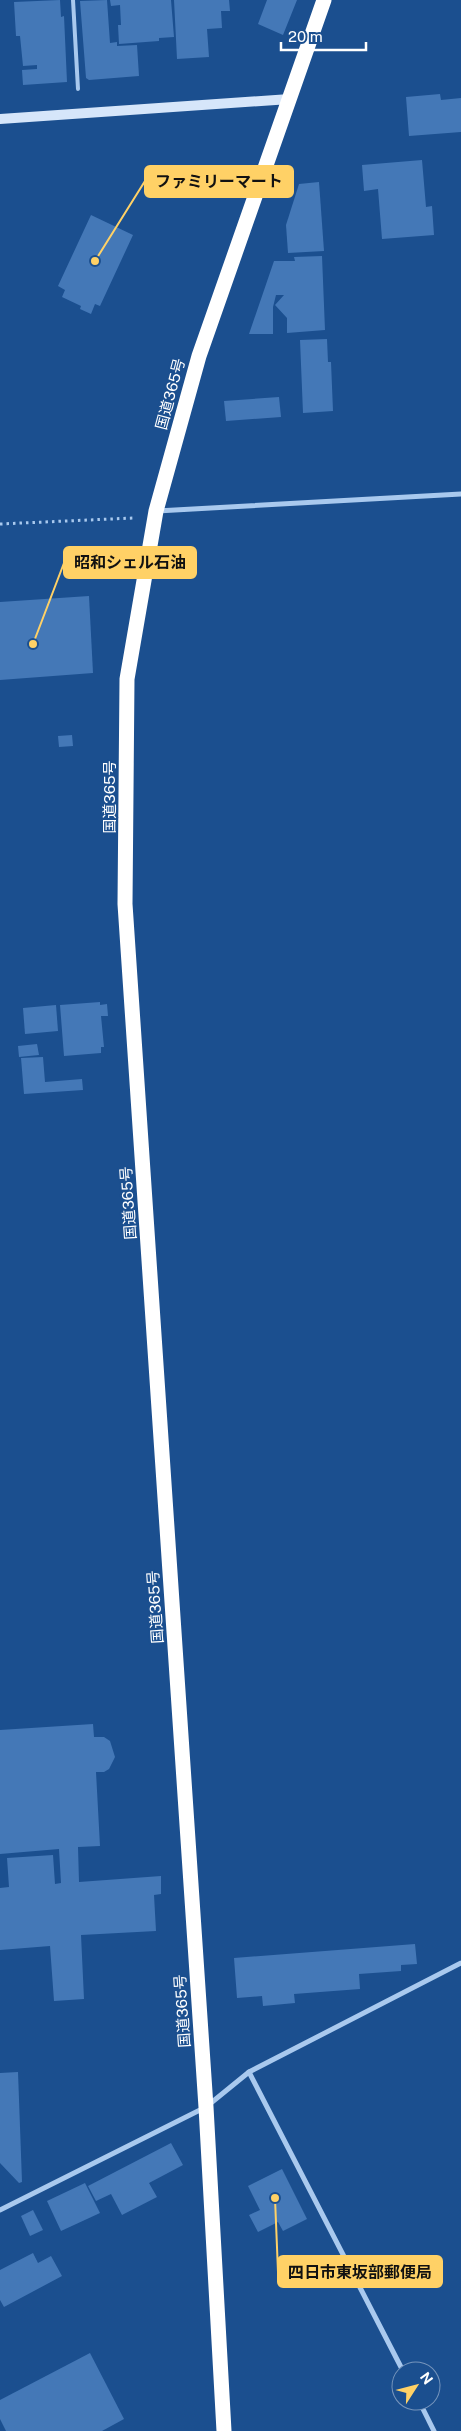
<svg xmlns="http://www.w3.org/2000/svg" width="461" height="2431" font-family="'Public Sans','Noto Sans JP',sans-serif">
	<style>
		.building { fill: #4478b7 }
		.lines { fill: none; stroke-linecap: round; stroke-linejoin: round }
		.path { stroke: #a9c9ee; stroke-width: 3; stroke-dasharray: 2.5 4; stroke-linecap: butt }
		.lane { stroke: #a9c9ee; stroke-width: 4 }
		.street { stroke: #a9c9ee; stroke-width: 5 }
		.secondary { stroke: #d6e6fa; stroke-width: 10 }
		.highway { stroke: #fff; stroke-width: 15 }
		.labels { text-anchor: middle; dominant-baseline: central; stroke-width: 4; stroke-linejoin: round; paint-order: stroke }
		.street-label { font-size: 15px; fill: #fff; stroke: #1b4f8f }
		.leader { fill: none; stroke: #ffd166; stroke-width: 2 }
		.callout-dot { fill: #ffd166; stroke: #1b4f8f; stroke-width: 2 }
		.callout { fill: #ffd166; stroke: #ffd166; stroke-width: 2 }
		.callout-label { font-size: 16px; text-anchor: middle; font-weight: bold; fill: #111 }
	</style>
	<rect width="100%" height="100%" fill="#1b4f8f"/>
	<!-- building -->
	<g class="building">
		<polygon points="60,0 61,17 64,16 67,82 23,85 22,70 37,69 37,65 23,66 20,36 16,36 14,2"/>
		<polygon points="107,0 110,43 117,42 117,46 137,45 139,76 89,80 86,78 80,1"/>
		<polygon points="110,0 171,0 174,37 159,38 159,41 119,44 118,25 121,25 120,5 111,6"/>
		<polygon points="174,0 229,0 230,11 221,11 222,28 207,29 209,57 177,59"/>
		<polygon points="267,0 297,0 283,35 258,24"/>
		<polygon points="440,94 441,100 461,98 461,132 409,136 406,97"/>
		<polygon points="422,160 426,207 432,206 434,235 382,239 378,189 364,191 362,165"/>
		<polygon points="319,182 324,251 288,253 286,225 299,184"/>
		<polygon points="91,215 133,235 100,306 95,304 91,314 80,309 81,306 62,297 65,290 58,286"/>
		<polygon points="322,256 325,330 287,333 287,318 275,305 284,295 276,295 273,307 273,334 249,334 274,261 295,261 294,257"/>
		<polygon points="327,339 328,362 331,362 333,411 303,413 300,340"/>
		<polygon points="279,397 281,417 226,421 224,401"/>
		<polygon points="89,596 93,673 0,680 0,602"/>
		<polygon points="72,735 73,746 59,747 58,736"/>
		<polygon points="100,1002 100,1005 107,1004 108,1016 101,1016 104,1047 101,1047 101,1053 64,1056 60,1005"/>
		<polygon points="56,1005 58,1031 25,1034 23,1008"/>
		<polygon points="37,1044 39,1055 19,1057 18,1046"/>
		<polygon points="43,1057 45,1082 82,1079 83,1090 24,1094 21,1058"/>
		<polygon points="93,1724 94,1737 104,1737 110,1741 115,1757 109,1769 104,1772 96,1772 100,1846 78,1847 79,1882 161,1876 161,1894 154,1895 156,1931 81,1935 84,1999 54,2001 50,1946 0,1950 0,1888 9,1887 7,1858 53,1855 55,1884 61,1883 59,1849 0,1854 0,1730"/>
		<polygon points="415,1944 417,1964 401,1965 401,1971 359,1974 360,1989 294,1994 295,2003 263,2006 262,1996 237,1998 234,1958"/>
		<polygon points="18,2072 22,2182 19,2183 0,2163 0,2073"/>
		<polygon points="171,2143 183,2165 149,2183 157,2197 122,2215 111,2194 96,2201 88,2186"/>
		<polygon points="282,2169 307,2219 283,2231 278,2222 258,2232 249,2215 260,2210 248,2186"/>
		<polygon points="85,2183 100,2213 61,2231 47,2201"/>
		<polygon points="33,2210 43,2230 30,2236 21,2216"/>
		<polygon points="33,2253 38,2263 51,2256 62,2276 4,2307 0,2300 0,2270"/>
		<polygon points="90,2353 124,2419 102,2431 6,2431 0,2419 0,2400"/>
	</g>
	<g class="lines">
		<!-- path -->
		<polyline class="path" points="0,524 133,518"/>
		<!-- lane -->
		<polyline class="lane" points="73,0 78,89"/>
		<!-- street -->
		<g class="street">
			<polyline points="157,511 461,494"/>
			<polyline points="249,2072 403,2371"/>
			<polyline points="0,2210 206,2107 249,2072 461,1963"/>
			<polyline points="419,2401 434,2431"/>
		</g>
		<!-- secondary -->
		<polyline class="secondary" points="0,119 290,99"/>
		<!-- highway -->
		<polyline class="highway" points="224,2431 206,2107 125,904 127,679 156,511 199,356 324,0"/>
	</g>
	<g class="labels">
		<!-- street labels -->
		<g class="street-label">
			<text transform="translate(170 394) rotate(-75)">国道365号</text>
			<text transform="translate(109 797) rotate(-90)">国道365号</text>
			<text transform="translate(128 1203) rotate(-94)">国道365号</text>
			<text transform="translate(155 1607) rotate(-94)">国道365号</text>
			<text transform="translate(182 2011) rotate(-94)">国道365号</text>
		</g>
	</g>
	<!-- callouts -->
	<path class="leader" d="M95 261L145 181M33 644L64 563M275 2198L278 2272"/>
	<g class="callout-dot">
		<circle cx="95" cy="261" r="5"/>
		<circle cx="33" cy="644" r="5"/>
		<circle cx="275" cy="2198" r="5"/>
	</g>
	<g class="callout">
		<rect x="145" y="166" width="148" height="31" rx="5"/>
		<rect x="64" y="547" width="132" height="31" rx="5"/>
		<rect x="278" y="2256" width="164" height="31" rx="5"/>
	</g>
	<g class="callout-label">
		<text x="219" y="187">ファミリーマート</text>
		<text x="130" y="568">昭和シェル石油</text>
		<text x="360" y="2278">四日市東坂部郵便局</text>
	</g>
	<!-- north arrow -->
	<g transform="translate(416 2386) rotate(54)"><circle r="24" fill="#1b4f8f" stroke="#7695bc"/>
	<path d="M0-4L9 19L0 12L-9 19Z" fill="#ffd166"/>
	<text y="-8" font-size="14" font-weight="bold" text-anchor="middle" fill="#ffffff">N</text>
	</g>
	<!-- scale -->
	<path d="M281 42v8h85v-8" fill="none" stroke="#ffffff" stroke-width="2.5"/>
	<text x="288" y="42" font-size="15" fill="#ffffff" stroke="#1b4f8f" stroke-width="4" paint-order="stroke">20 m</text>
</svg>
